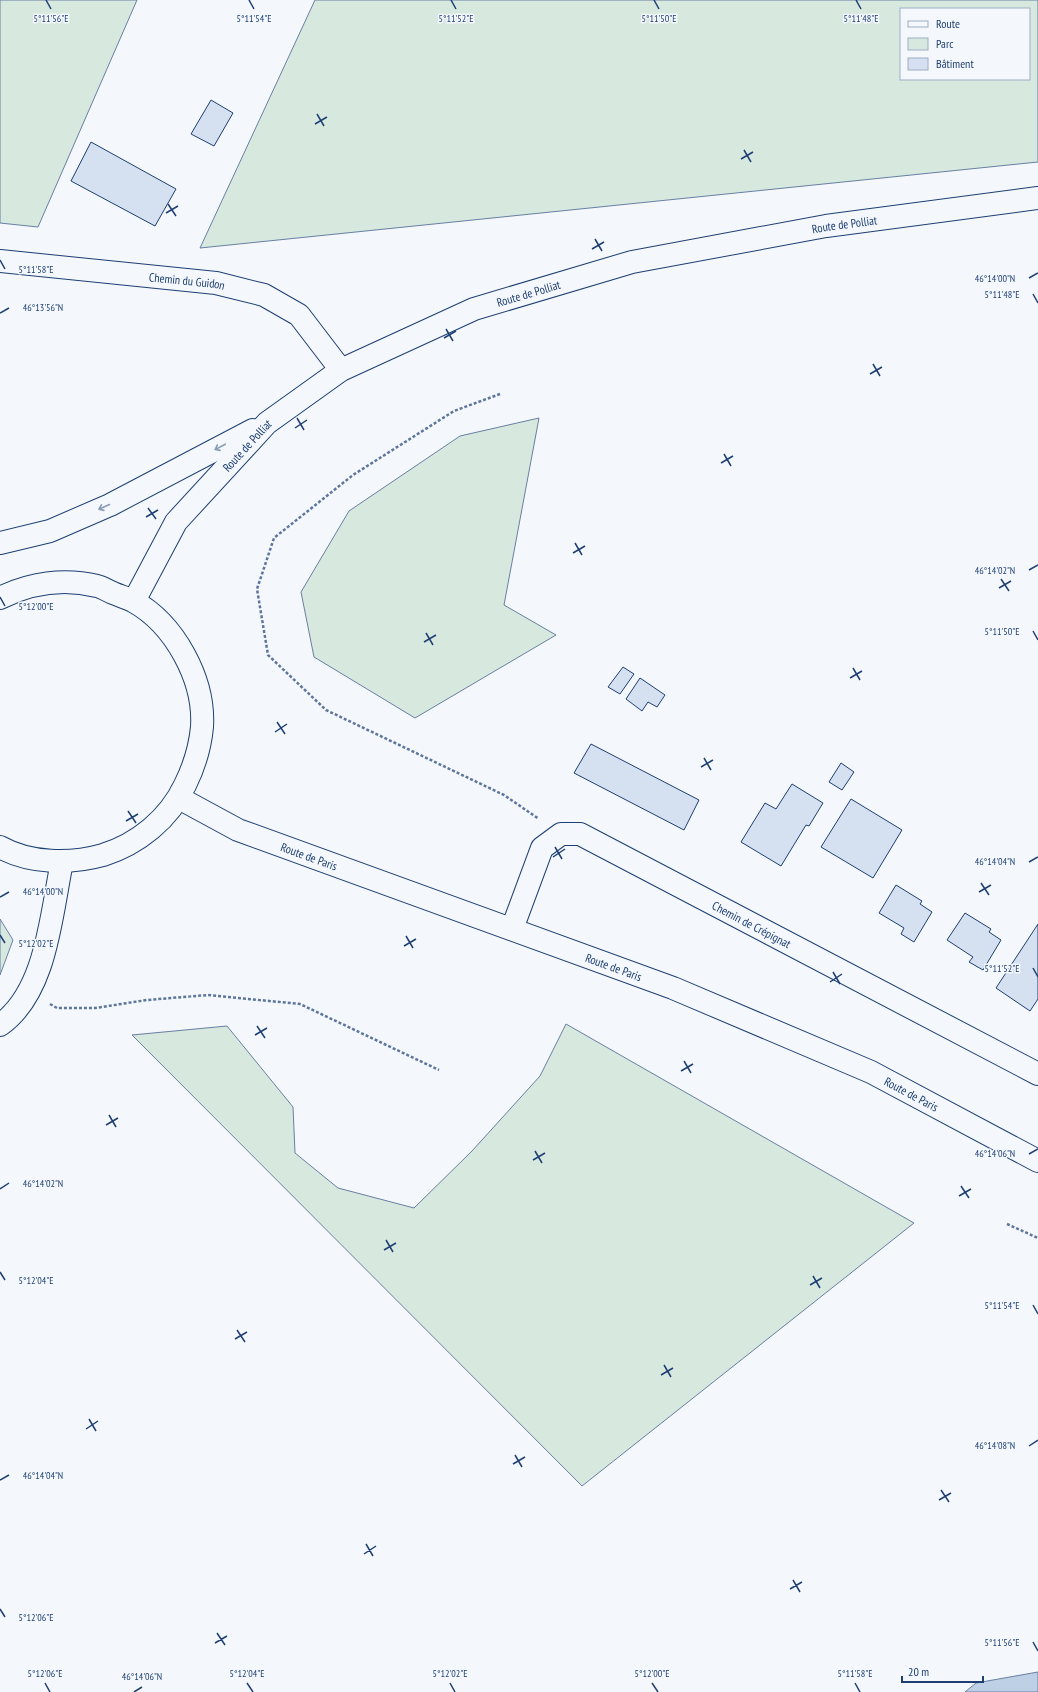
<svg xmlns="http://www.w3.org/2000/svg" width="1038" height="1692" font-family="'PT Sans Narrow',sans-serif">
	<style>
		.green { fill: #d7e8df; stroke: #687fa3; fill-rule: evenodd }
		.water { fill: #bed0e5; stroke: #687fa3 }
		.building { fill: #d5e0f0; stroke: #1d3f73 }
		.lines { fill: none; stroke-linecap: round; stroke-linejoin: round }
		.street-casing { stroke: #1d3f73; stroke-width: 24 }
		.primary-casing { stroke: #1d3f73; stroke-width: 24 }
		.path { stroke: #5e769c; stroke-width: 2.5; stroke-dasharray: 3 2; stroke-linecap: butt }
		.street { stroke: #f4f7fb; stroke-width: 22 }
		.primary { stroke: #f4f7fb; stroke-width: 22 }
		.oneway { stroke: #889bb7 }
		.ticks { fill: none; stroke: #1d3f73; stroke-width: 1.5 }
		.labels { text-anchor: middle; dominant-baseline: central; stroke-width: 3; stroke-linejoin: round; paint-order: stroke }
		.street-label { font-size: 12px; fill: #1d3f73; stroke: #f4f7fb }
		.ticks-label { font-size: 10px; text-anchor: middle; fill: #1d3f73; stroke: #f4f7fb; stroke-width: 3; stroke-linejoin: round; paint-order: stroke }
	</style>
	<rect width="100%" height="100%" fill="#f4f7fb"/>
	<!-- green -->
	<g class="green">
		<polygon points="0,0 137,0 38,227 0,223"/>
		<path d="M315,0H1038V162L200,248ZM901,9H1029V79H901Z"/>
		<polygon points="539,418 504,605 556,635 415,718 314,657 301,592 349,511 460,436"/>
		<polygon points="0,919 13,940 0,975"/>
		<polygon points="566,1024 914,1223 582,1486 132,1035 227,1026 293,1107 295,1153 338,1188 414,1208 472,1151 540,1076"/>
	</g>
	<!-- water -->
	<polygon class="water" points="1038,1672 1038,1692 965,1692 976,1683"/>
	<!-- building -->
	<g class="building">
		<polygon points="211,100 233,113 214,146 191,134"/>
		<polygon points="91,142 176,189 155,226 71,181"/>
		<polygon points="623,667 634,674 620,694 608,687"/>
		<polygon points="640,678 665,695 657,707 648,702 642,711 626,699"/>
		<polygon points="591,744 699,800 684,830 574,773"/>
		<polygon points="841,763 854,772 842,790 829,782"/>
		<polygon points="792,784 823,803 809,826 806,825 781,866 741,842 765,803 776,809"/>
		<polygon points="851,799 902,830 873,878 821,847"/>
		<polygon points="896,885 922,901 920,904 932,912 914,942 901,934 904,928 879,913"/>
		<polygon points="965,913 991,929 989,932 1001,940 983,970 969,962 973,957 947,940"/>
		<polygon points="1038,924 1038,999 1030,1011 996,988"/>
	</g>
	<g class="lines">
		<defs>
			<g id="street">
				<path id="s1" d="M0,261L216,283L264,295L299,315L341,370"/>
				<path id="s2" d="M512,929L542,848L561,834H580L1038,1074"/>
				<path d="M0,1025C47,992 51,914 62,862"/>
			</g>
			<g id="primary">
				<polyline points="0,543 50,531 110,505 253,430"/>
				<path d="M0,598C30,583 64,578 97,586C102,587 108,591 113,593C120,596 127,598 133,601C175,624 205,680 202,727C200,748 194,767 185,785C169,819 138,844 103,855C71,864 30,864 0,847"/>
				<path id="s3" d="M134,601L176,522L267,423L341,370L474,309L632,262L826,226L1038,198"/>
				<path id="s4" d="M179,798L238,830L673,988L871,1072L1038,1161"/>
			</g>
		</defs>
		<!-- street casing -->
		<use href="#street" class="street-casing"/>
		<!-- primary casing -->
		<use href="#primary" class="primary-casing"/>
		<!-- path -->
		<g class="path">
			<polyline points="500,394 454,411 353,475 274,538 257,589 268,655 326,710 504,795 539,819"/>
			<polyline points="50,1004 57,1008 95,1008 147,1000 208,995 300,1004 439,1070"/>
			<polyline points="1007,1224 1038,1238"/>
		</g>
		<!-- street -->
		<use href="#street" class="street"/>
		<!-- primary -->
		<use href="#primary" class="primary"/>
	</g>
	<!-- one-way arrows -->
	<defs><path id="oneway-shaft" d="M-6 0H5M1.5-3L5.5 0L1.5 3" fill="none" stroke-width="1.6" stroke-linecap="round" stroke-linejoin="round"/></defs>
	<g class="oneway">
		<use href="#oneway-shaft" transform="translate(220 447) rotate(152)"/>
		<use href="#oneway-shaft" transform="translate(104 507) rotate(156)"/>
	</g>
	<!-- ticks -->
	<path class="ticks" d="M46,0L51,9M249,0L254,9M451,0L456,9M654,0L659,9M856,0L861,9M317,114L324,126M315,124L327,117M744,150L751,162M741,159L753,152M168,204L176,216M166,213L178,206M595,239L602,251M592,249L604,242M0,260L5,269M1029,278L1038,273M1033,294L1038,303M0,313L9,308M446,329L453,341M444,338L456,331M873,364L880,376M870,374L882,367M297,418L304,430M295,428L307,420M724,454L731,466M721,463L733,456M148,508L156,519M146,517L158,510M575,543L582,555M573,553L585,546M1029,570L1038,565M1001,579L1009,591M999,588L1011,581M0,597L5,606M1033,631L1038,640M426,633L433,645M424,642L436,635M853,668L860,680M850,678L862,671M277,722L285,734M275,732L287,724M704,758L711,770M701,767L713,760M128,811L136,823M126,821L138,814M555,847L562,859M553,857L565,849M1029,862L1038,857M981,883L989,895M979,892L991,885M0,897L9,892M0,935L5,943M406,936L413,948M404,946L416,939M1033,968L1038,977M833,972L840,984M830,982L842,974M257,1026L265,1038M255,1035L267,1028M684,1061L691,1073M681,1071L693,1064M109,1115L116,1127M106,1125L118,1118M535,1151L542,1163M1029,1154L1038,1149M533,1160L545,1153M961,1186L969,1198M0,1189L9,1183M959,1196L971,1189M386,1240L393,1252M384,1250L396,1243M0,1272L5,1280M813,1276L820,1288M810,1285L822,1278M1033,1305L1038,1314M237,1330L245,1342M235,1339L247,1332M664,1365L671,1377M661,1375L673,1368M89,1419L96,1431M86,1429L98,1421M1029,1446L1038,1440M515,1455L522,1467M513,1464L525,1457M0,1480L9,1475M941,1490L949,1502M939,1500L951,1493M366,1544L373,1556M364,1554L376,1546M793,1580L800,1592M790,1589L802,1582M0,1609L5,1617M217,1633L225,1645M1033,1642L1038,1651M215,1643L227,1636M45,1683L50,1692M247,1683L253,1692M450,1683L455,1692M652,1683L658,1692M855,1683L860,1692M134,1692L142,1687"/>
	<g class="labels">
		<!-- street labels -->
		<g class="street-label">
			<text stroke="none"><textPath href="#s3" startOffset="842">Route de Polliat</textPath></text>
			<text stroke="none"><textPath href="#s1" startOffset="188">Chemin du Guidon</textPath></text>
			<text stroke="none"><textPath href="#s3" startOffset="518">Route de Polliat</textPath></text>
			<text stroke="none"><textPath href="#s3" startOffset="194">Route de Polliat</textPath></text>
			<text stroke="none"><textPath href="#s4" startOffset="143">Route de Paris</textPath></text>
			<text stroke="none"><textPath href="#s2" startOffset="323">Chemin de Crépignat</textPath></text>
			<text stroke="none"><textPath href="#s4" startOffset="467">Route de Paris</textPath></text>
			<text stroke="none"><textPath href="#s4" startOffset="791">Route de Paris</textPath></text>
		</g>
	</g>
	<g class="ticks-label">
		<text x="51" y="22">5°11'56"E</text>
		<text x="254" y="22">5°11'54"E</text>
		<text x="456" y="22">5°11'52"E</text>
		<text x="659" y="22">5°11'50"E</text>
		<text x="861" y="22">5°11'48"E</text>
		<text x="36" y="273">5°11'58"E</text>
		<text x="995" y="282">46°14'00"N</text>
		<text x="1002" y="298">5°11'48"E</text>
		<text x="43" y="311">46°13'56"N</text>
		<text x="995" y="574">46°14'02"N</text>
		<text x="36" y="610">5°12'00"E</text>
		<text x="1002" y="635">5°11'50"E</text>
		<text x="995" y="865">46°14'04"N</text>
		<text x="43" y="895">46°14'00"N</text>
		<text x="36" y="947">5°12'02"E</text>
		<text x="1002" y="972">5°11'52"E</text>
		<text x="995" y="1157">46°14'06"N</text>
		<text x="43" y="1187">46°14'02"N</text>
		<text x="36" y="1284">5°12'04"E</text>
		<text x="1002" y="1309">5°11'54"E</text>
		<text x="995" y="1449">46°14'08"N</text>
		<text x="43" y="1479">46°14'04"N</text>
		<text x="36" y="1621">5°12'06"E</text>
		<text x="1002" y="1646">5°11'56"E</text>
		<text x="45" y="1677">5°12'06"E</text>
		<text x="247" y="1677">5°12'04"E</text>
		<text x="450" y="1677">5°12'02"E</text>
		<text x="652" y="1677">5°12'00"E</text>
		<text x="855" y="1677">5°11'58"E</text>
		<text x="142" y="1680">46°14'06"N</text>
	</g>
	<!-- legend -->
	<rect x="900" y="8" width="130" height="72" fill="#f4f7fb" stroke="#9eadc5"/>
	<rect x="908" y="21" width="20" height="6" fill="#f4f7fb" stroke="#9eadc5"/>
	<text x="936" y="28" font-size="12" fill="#1d3f73">Route</text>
	<rect x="908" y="38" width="20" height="12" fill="#d7e8df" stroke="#9eadc5"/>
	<text x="936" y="48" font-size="12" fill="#1d3f73">Parc</text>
	<rect x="908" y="58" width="20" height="12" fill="#d5e0f0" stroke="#9eadc5"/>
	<text x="936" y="68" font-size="12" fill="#1d3f73">Bâtiment</text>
	<!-- scale -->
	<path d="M902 1676v6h81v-6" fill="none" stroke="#1d3f73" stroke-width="2"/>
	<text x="908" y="1676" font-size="12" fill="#1d3f73" stroke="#f4f7fb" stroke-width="3" paint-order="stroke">20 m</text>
</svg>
